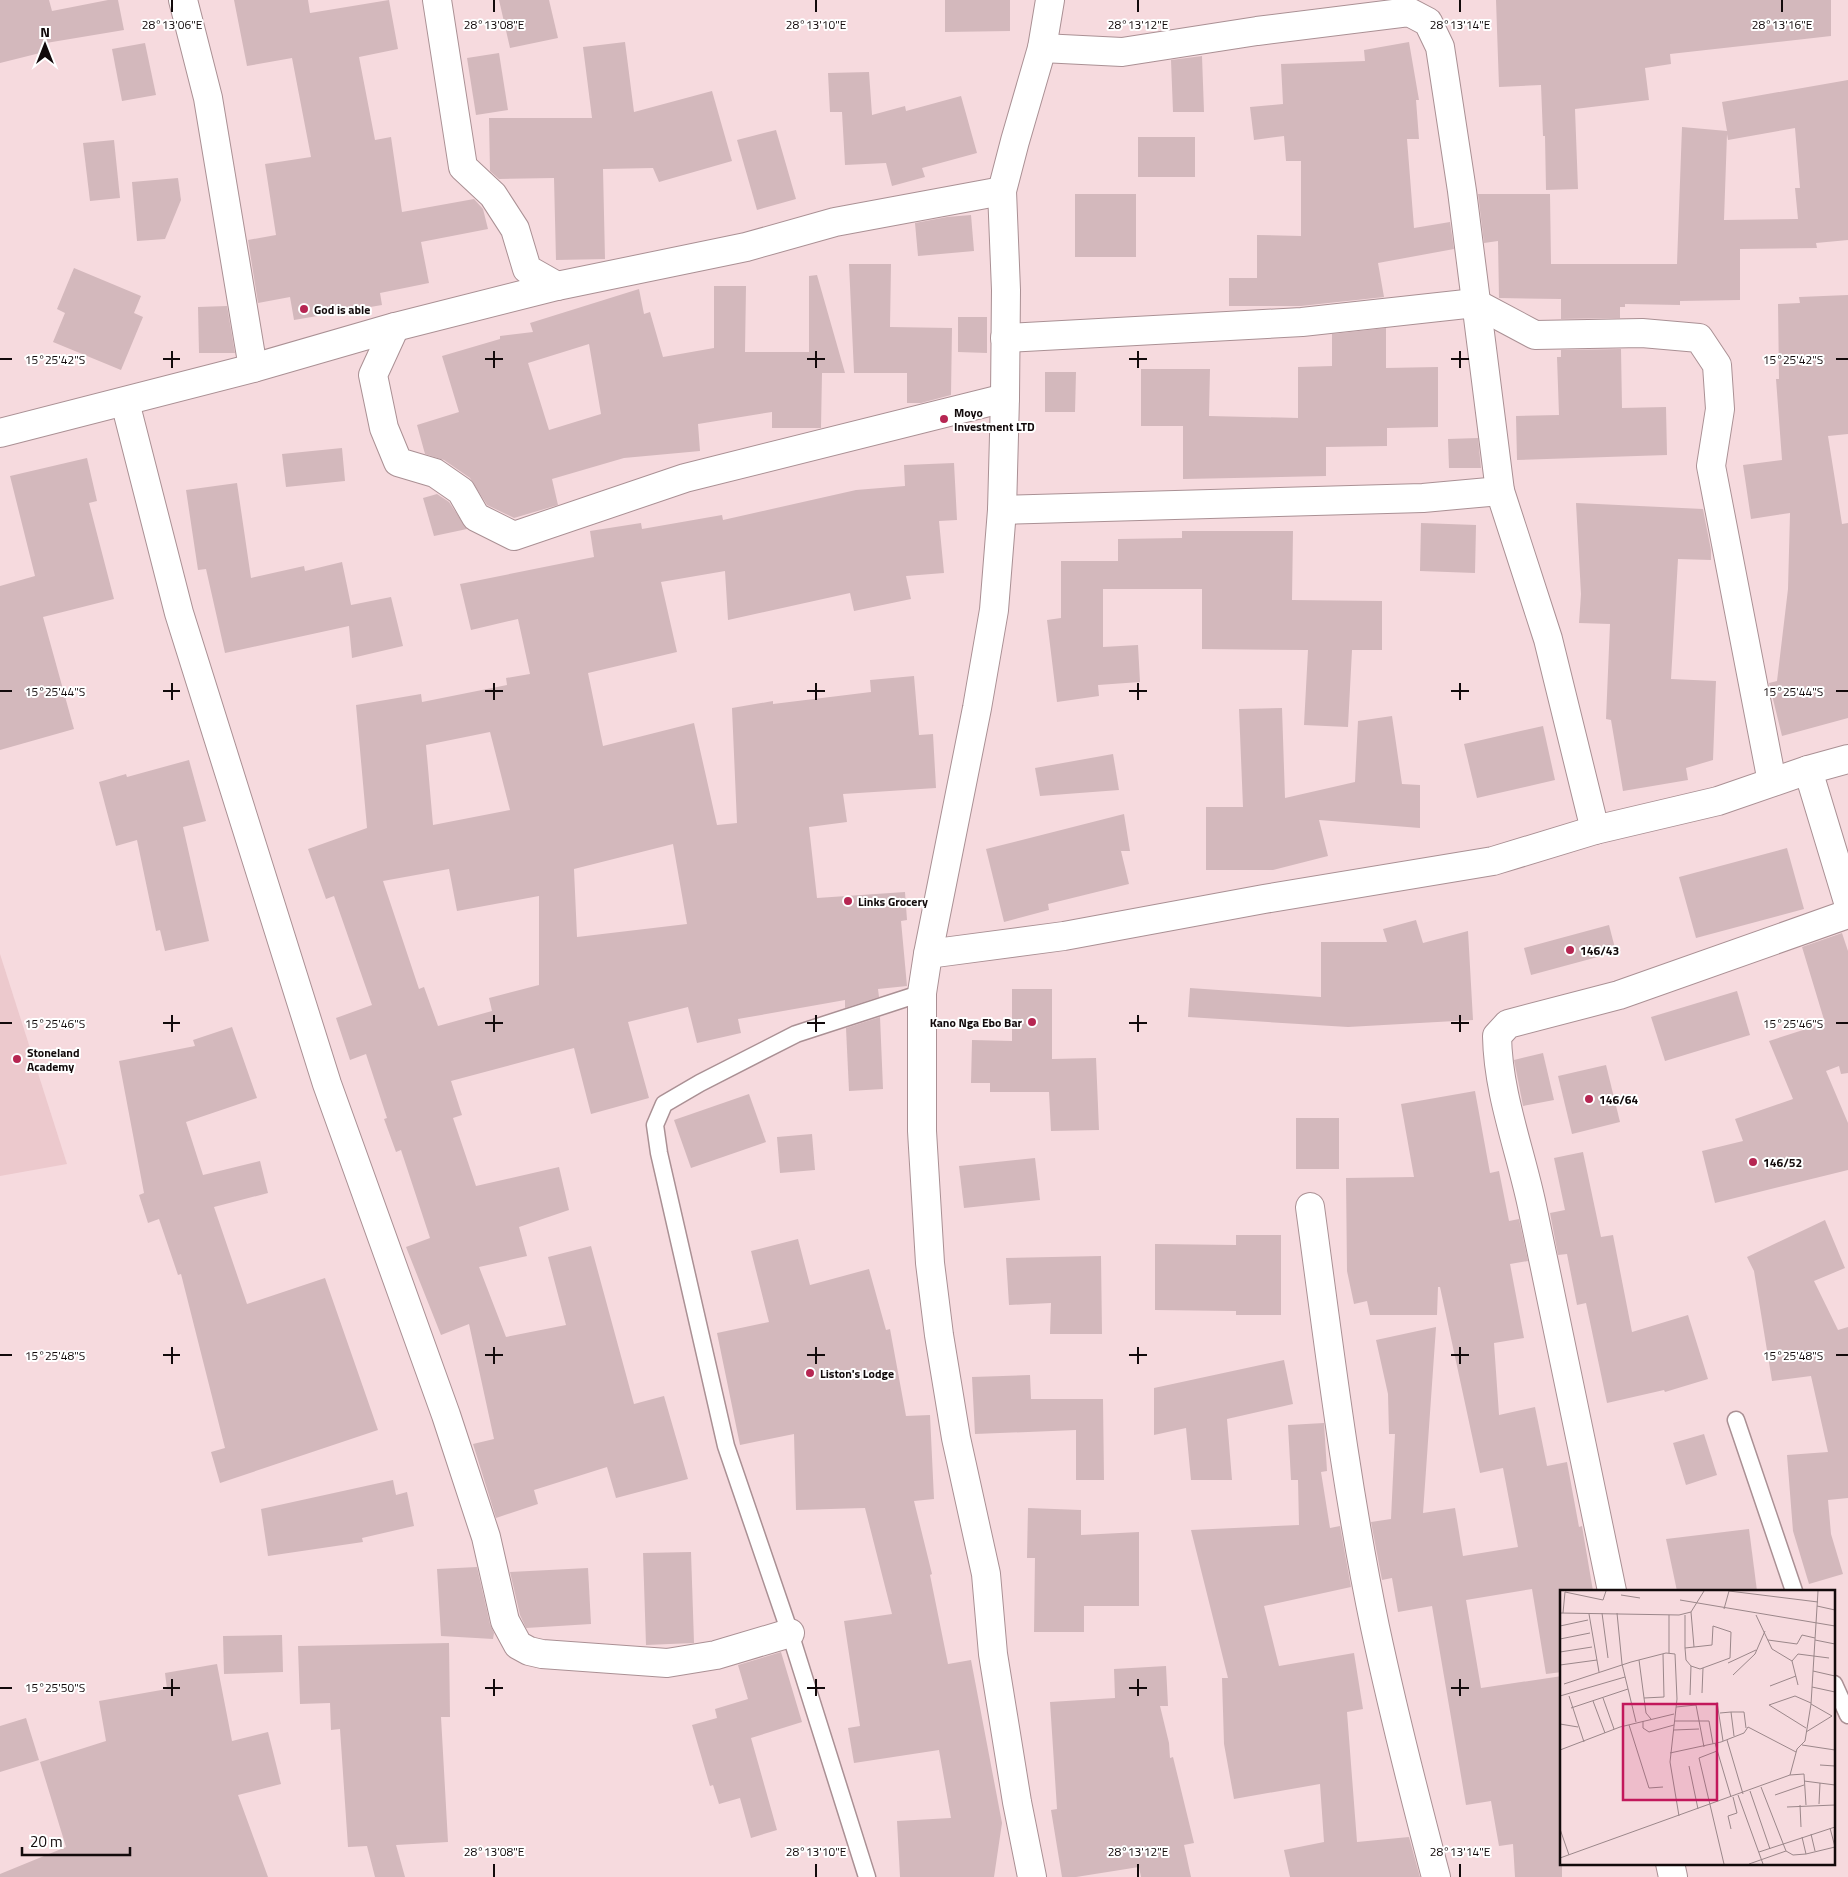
<svg xmlns="http://www.w3.org/2000/svg" width="1848" height="1877" font-family="'Titillium Web',sans-serif">
	<style>
		.built { fill: #ecc9cd }
		.building { fill: #d3b8bc; fill-rule: evenodd }
		.lines { fill: none; stroke-linecap: round; stroke-linejoin: round }
		.service-casing { stroke: #aa9094; stroke-width: 19 }
		.minor-casing { stroke: #aa9094; stroke-width: 30 }
		.service { stroke: #fff; stroke-width: 16 }
		.minor { stroke: #fff; stroke-width: 28 }
		.ticks { fill: none; stroke: #120a0b; stroke-width: 2 }
		.poi-dot { fill: #b62652; stroke: #fff; stroke-width: 2 }
		.labels { text-anchor: middle; dominant-baseline: central; stroke-width: 4; stroke-linejoin: round; paint-order: stroke }
		.poi-label { font-size: 12px; font-weight: bold; fill: #120a0b; stroke: #fff; text-anchor: start }
		.inset-road { fill: none; stroke: #9b878a; stroke-width: 1 }
		.view { fill: #c2185b; fill-opacity: 0.15; stroke: #c2185b; stroke-width: 2.5 }
		.inset-edge { fill: none; stroke: #120a0b; stroke-width: 2.5 }
		.ticks-label { font-size: 12px; text-anchor: middle; fill: #120a0b; stroke: #fff; stroke-width: 4; stroke-linejoin: round; paint-order: stroke }
	</style>
	<rect width="100%" height="100%" fill="#f6dade"/>
	<!-- built -->
	<polygon class="built" points="0,954 67,1164 0,1176"/>
	<!-- building -->
	<g class="building">
		<polygon points="0,0 49,0 52,11 108,0 118,0 124,30 46,43 48,51 0,63"/>
		<polygon points="234,0 308,0 310,13 389,0 398,49 359,57 375,140 391,137 402,212 474,199 483,209 488,229 421,242 429,283 380,293 382,305 294,320 290,297 258,303 248,240 276,235 265,164 311,157 292,58 247,66"/>
		<polygon points="499,0 549,0 558,38 510,48"/>
		<polygon points="945,0 1010,0 1010,31 945,32"/>
		<polygon points="1496,0 1831,0 1831,36 1670,54 1671,64 1645,68 1649,100 1575,109 1578,189 1546,190 1545,136 1543,136 1541,85 1499,87"/>
		<polygon points="625,42 634,112 712,91 732,161 659,182 653,168 603,169 605,259 556,260 554,178 499,179 490,171 489,118 592,118 583,47"/>
		<polygon points="1409,42 1419,100 1416,100 1419,139 1407,139 1414,228 1450,222 1454,249 1378,263 1384,297 1301,306 1229,306 1229,278 1257,278 1257,235 1301,236 1301,161 1286,161 1284,136 1254,140 1250,107 1283,104 1281,64 1365,61 1364,50"/>
		<polygon points="145,43 156,95 122,101 112,49"/>
		<polygon points="499,53 508,110 476,115 467,58"/>
		<polygon points="1202,56 1204,112 1173,112 1171,60"/>
		<polygon points="869,72 872,115 905,106 906,111 961,96 977,153 922,168 925,177 892,186 886,163 845,165 842,112 830,112 828,73"/>
		<path d="M1848,80V240L1816,243L1817,248L1740,249V300L1680,301V305L1625,304V307H1620V318L1561,319V299L1499,298L1498,241L1484,243L1478,194H1550L1551,264H1677L1682,127L1727,131L1722,102ZM1795,128L1800,188H1795L1798,219L1724,220L1727,134L1728,140Z"/>
		<polygon points="776,130 796,199 757,210 737,140"/>
		<rect x="1138" y="137" width="57" height="40"/>
		<polygon points="114,140 120,198 90,201 83,143"/>
		<polygon points="178,178 181,200 165,239 137,241 132,182"/>
		<rect x="1075" y="194" width="61" height="63"/>
		<polygon points="971,215 974,251 918,256 915,223 947,217"/>
		<polygon points="849,264 891,264 890,327 952,328 951,395 921,403 907,403 907,373 854,373"/>
		<polygon points="74,268 141,296 134,313 143,317 121,370 53,342 65,313 57,309"/>
		<path d="M817,275L845,373H822L821,428H772V412L698,424L700,451L624,458L552,479L558,505L514,518L487,505L470,478L444,460L425,454L417,425L459,412L442,356L500,339V336L533,332L530,323L639,289L644,314L650,312L663,357L714,348V286H746L745,352H809V276ZM589,344L601,414L549,430L528,363Z"/>
		<polygon points="1848,295 1848,434 1828,436 1842,524 1848,523 1848,718 1782,736 1769,683 1777,681 1788,589 1790,513 1751,519 1743,465 1782,460 1776,379 1779,379 1778,304 1800,303 1799,297"/>
		<polygon points="227,306 235,353 199,353 198,307"/>
		<polygon points="958,317 987,317 987,353 958,352"/>
		<polygon points="1386,328 1386,368 1438,367 1438,427 1387,428 1387,446 1326,447 1326,476 1183,479 1183,426 1141,426 1141,369 1210,369 1209,416 1298,418 1298,367 1332,366 1332,334"/>
		<polygon points="1621,349 1622,408 1666,407 1667,455 1517,460 1516,416 1559,415 1557,357 1561,357 1561,350"/>
		<polygon points="1045,372 1076,372 1075,412 1045,412"/>
		<polygon points="1478,438 1481,468 1449,468 1448,439"/>
		<polygon points="342,448 345,481 286,487 282,454"/>
		<polygon points="87,458 97,501 89,503 114,599 43,617 74,729 0,750 0,586 35,576 10,476"/>
		<path d="M954,463L957,520L939,521L944,573L906,576L911,599L854,611L850,593L728,620L725,571L661,582L677,652L588,673L603,746L694,723L717,825L737,823L732,708L773,701V704L871,692L870,680L914,676L919,735L933,734L936,788L843,794L847,822L809,827L817,898L905,892L907,920L901,921L907,986L878,989L879,997L845,1008V1000L738,1019L741,1033L697,1043L688,1007L628,1022L649,1098L591,1114L574,1048L451,1081L462,1115L453,1118L476,1186L559,1167L569,1210L519,1227L527,1256L479,1267L506,1337L566,1325L548,1257L591,1246L634,1404L664,1396L688,1479L616,1498L607,1467L534,1490L538,1504L496,1518L473,1444L494,1439L469,1324L441,1335L406,1247L430,1238L401,1150L396,1152L384,1119L387,1118L366,1054L350,1060L336,1018L372,1005L334,896L326,899L308,849L367,828L356,705L421,694L422,702L507,685L506,678L530,674L518,619L471,630L460,584L594,557L590,531L641,523L642,529L722,515L723,520L856,490L905,486L904,465ZM490,732L510,810L433,825L426,745ZM673,844L687,924L577,937L574,869ZM449,869L457,911L539,896V985L489,998L492,1011L438,1026L424,987L419,989L383,881Z"/>
		<polygon points="237,483 251,578 304,566 305,571 342,562 351,605 391,597 403,646 352,658 349,626 225,653 206,569 198,570 186,490"/>
		<polygon points="437,494 449,502 467,529 434,536 423,498"/>
		<polygon points="1576,503 1703,509 1711,550 1711,560 1678,559 1671,679 1716,681 1713,760 1686,768 1688,780 1623,791 1611,720 1606,719 1610,624 1579,623 1581,594"/>
		<polygon points="1421,523 1476,525 1475,573 1420,571"/>
		<polygon points="1182,531 1293,531 1292,600 1382,601 1382,650 1352,650 1348,727 1304,725 1308,650 1202,649 1202,589 1103,589 1103,647 1138,645 1140,682 1098,685 1099,696 1057,702 1047,620 1061,618 1061,561 1118,561 1118,539 1182,538"/>
		<polygon points="1282,708 1285,798 1355,782 1358,721 1392,716 1402,784 1420,785 1420,828 1319,820 1328,856 1273,870 1206,870 1206,807 1243,807 1239,709"/>
		<polygon points="1543,726 1555,780 1477,798 1464,744"/>
		<polygon points="1113,754 1119,790 1040,796 1035,768"/>
		<polygon points="189,760 206,821 183,827 209,941 165,951 160,930 156,931 137,840 116,846 99,782 126,774 127,777"/>
		<polygon points="1124,814 1130,851 1121,851 1129,884 1048,904 1049,910 1004,922 986,849"/>
		<polygon points="1787,848 1804,909 1696,938 1679,877"/>
		<polygon points="1416,920 1423,943 1468,931 1473,1020 1348,1027 1188,1017 1190,988 1321,997 1321,942 1387,942 1383,929"/>
		<polygon points="1609,925 1616,952 1531,975 1524,948"/>
		<polygon points="1842,933 1848,951 1848,1073 1841,1074 1839,1066 1826,1071 1848,1123 1848,1170 1715,1203 1702,1151 1743,1141 1735,1119 1793,1099 1769,1041 1825,1023 1802,947"/>
		<polygon points="1012,989 1052,989 1052,1059 1096,1058 1099,1130 1051,1131 1049,1092 990,1092 990,1083 971,1083 972,1040 1012,1041"/>
		<polygon points="1737,991 1750,1035 1665,1061 1651,1017"/>
		<polygon points="880,1017 883,1089 849,1091 846,1028"/>
		<polygon points="232,1027 257,1098 186,1122 203,1175 260,1161 268,1193 214,1207 247,1304 325,1278 378,1430 220,1483 211,1452 225,1448 181,1274 178,1275 159,1219 148,1223 139,1195 144,1193 119,1061 195,1046 193,1040"/>
		<polygon points="1543,1053 1554,1100 1523,1106 1514,1060"/>
		<polygon points="1606,1065 1620,1122 1572,1134 1558,1076"/>
		<polygon points="1475,1091 1490,1173 1499,1171 1509,1221 1519,1219 1528,1261 1510,1264 1524,1338 1494,1343 1499,1415 1535,1407 1547,1466 1567,1462 1579,1527 1582,1526 1593,1591 1562,1591 1562,1672 1546,1674 1532,1589 1466,1600 1481,1688 1562,1676 1562,1877 1515,1877 1513,1844 1499,1846 1491,1801 1466,1805 1432,1606 1398,1612 1392,1578 1382,1580 1371,1522 1391,1519 1395,1434 1389,1434 1388,1394 1376,1340 1436,1327 1423,1513 1455,1508 1463,1556 1518,1547 1503,1468 1480,1473 1440,1287 1438,1287 1437,1315 1370,1315 1367,1301 1354,1304 1347,1271 1346,1178 1414,1177 1401,1104"/>
		<polygon points="749,1094 766,1142 691,1168 674,1120"/>
		<rect x="1296" y="1118" width="43" height="51"/>
		<polygon points="812,1134 815,1170 780,1173 777,1137"/>
		<polygon points="1583,1152 1601,1237 1613,1235 1632,1332 1688,1315 1708,1379 1665,1392 1664,1390 1607,1403 1586,1303 1577,1305 1567,1254 1558,1255 1550,1213 1565,1210 1554,1158"/>
		<polygon points="1035,1158 1040,1200 964,1208 959,1166"/>
		<polygon points="1825,1220 1845,1268 1814,1281 1838,1330 1848,1327 1848,1498 1828,1500 1831,1534 1843,1574 1809,1584 1793,1531 1787,1455 1828,1452 1811,1376 1772,1381 1754,1271 1747,1257"/>
		<polygon points="1236,1235 1281,1235 1281,1315 1236,1315 1236,1311 1155,1310 1155,1244 1236,1245"/>
		<polygon points="798,1239 810,1285 869,1269 886,1330 890,1329 906,1416 930,1415 934,1499 914,1501 932,1574 930,1575 948,1664 971,1660 1002,1823 994,1877 900,1877 897,1821 951,1818 939,1750 854,1763 848,1728 860,1726 844,1621 892,1614 865,1508 796,1510 794,1434 740,1445 717,1333 769,1322 751,1251"/>
		<polygon points="1101,1256 1102,1334 1050,1334 1051,1303 1009,1305 1006,1258"/>
		<polygon points="1284,1360 1293,1404 1227,1419 1232,1480 1191,1480 1186,1428 1154,1435 1154,1388"/>
		<polygon points="1030,1375 1031,1399 1103,1399 1104,1480 1076,1480 1076,1430 975,1434 972,1377"/>
		<polygon points="1324,1423 1327,1471 1321,1472 1330,1528 1340,1526 1351,1587 1264,1606 1279,1666 1354,1653 1363,1709 1347,1712 1357,1842 1409,1837 1420,1877 1290,1877 1284,1850 1324,1842 1320,1784 1234,1799 1224,1744 1222,1678 1228,1678 1191,1530 1299,1525 1298,1480 1291,1480 1288,1425"/>
		<polygon points="1704,1434 1717,1475 1686,1485 1673,1443"/>
		<polygon points="393,1480 396,1495 407,1492 414,1526 362,1538 363,1542 268,1556 261,1509"/>
		<polygon points="1028,1508 1081,1510 1081,1535 1139,1532 1139,1606 1084,1606 1084,1632 1034,1632 1035,1558 1027,1558"/>
		<polygon points="1749,1529 1757,1591 1677,1591 1666,1539"/>
		<polygon points="691,1552 694,1643 646,1645 643,1553"/>
		<polygon points="477,1567 490,1624 494,1633 493,1639 441,1636 437,1569"/>
		<polygon points="588,1568 591,1624 526,1628 520,1615 510,1572"/>
		<polygon points="282,1635 283,1672 224,1674 223,1636"/>
		<polygon points="449,1643 450,1717 441,1717 448,1842 396,1845 405,1877 375,1877 367,1846 348,1847 340,1729 331,1730 330,1703 300,1704 298,1646"/>
		<polygon points="781,1652 802,1722 751,1738 777,1830 751,1838 740,1798 719,1804 713,1785 710,1786 692,1725 717,1718 715,1709 748,1699 738,1665"/>
		<polygon points="217,1664 232,1741 268,1732 281,1784 238,1795 268,1877 0,1877 0,1874 66,1847 40,1762 106,1741 99,1701 167,1689 165,1673"/>
		<polygon points="1166,1666 1168,1706 1160,1706 1169,1743 1170,1758 1173,1757 1194,1843 1184,1845 1191,1877 1141,1877 1139,1867 1076,1877 1062,1877 1051,1810 1057,1809 1050,1702 1115,1698 1114,1669"/>
		<polygon points="26,1718 39,1760 0,1772 0,1726"/>
	</g>
	<g class="lines">
		<defs>
			<g id="service">
				<polyline points="1736,1420 1794,1591"/>
				<polyline points="1834,1684 1848,1715"/>
				<polyline points="867,1877 790,1633 726,1446 659,1153 655,1125 664,1104 700,1083 796,1034 922,993"/>
			</g>
			<g id="minor">
				<polyline points="183,0 208,98 253,368"/>
				<polyline points="437,0 463,167 493,195 515,229 527,269 557,286"/>
				<polyline points="1042,48 1122,52 1257,31 1409,12 1428,22 1440,47 1462,191 1500,491 1548,639 1595,830"/>
				<polyline points="395,327 373,375 384,428 398,462 435,473 461,491 476,517 514,536 685,478 1005,398"/>
				<polyline points="1005,338 1302,322 1475,303 1535,335 1642,333 1699,338 1717,365 1720,409 1711,466 1772,782"/>
				<polyline points="125,402 179,613 327,1084 446,1415 486,1537 505,1621 518,1645 529,1651 542,1654 667,1663 716,1655 790,1633"/>
				<polyline points="0,433 253,368 395,327 557,286 746,247 835,222 1002,191"/>
				<polyline points="1002,510 1423,498 1500,491"/>
				<polyline points="1808,770 1848,902"/>
				<polyline points="928,954 1064,936 1264,899 1493,861 1595,830 1718,801 1808,770 1848,759"/>
				<path d="M1310,1207C1329,1347 1346,1488 1375,1627C1393,1711 1414,1794 1436,1877"/>
				<path d="M1612,1591C1585,1462 1559,1334 1532,1206C1520,1149 1498,1094 1497,1036L1508,1024L1619,995L1848,914"/>
				<polyline points="1670,1863 1673,1877"/>
				<polyline points="1032,1877 1017,1802 993,1654 986,1574 956,1438 939,1335 930,1263 922,1131 922,993 928,954 977,708 994,610 1002,510 1005,398 1006,290 1002,191 1015,141 1042,48 1050,0"/>
			</g>
		</defs>
		<!-- service casing -->
		<use href="#service" class="service-casing"/>
		<!-- minor casing -->
		<use href="#minor" class="minor-casing"/>
		<!-- service -->
		<use href="#service" class="service"/>
		<!-- minor -->
		<use href="#minor" class="minor"/>
	</g>
	<!-- ticks -->
	<path class="ticks" d="M172,0V12M494,0V12M816,0V12M1138,0V12M1460,0V12M1782,0V12M172,351V368M494,351V368M816,351V368M1138,351V368M1460,351V368M0,359H12M163,359H180M485,359H503M807,359H825M1129,359H1147M1451,359H1469M1836,359H1848M172,683V700M494,683V700M816,683V700M1138,683V700M1460,683V700M0,691H12M163,691H180M485,691H503M807,691H825M1129,691H1147M1451,691H1469M1836,691H1848M172,1015V1032M494,1015V1032M816,1015V1032M1138,1015V1032M1460,1015V1032M0,1023H12M163,1023H180M485,1023H503M807,1023H825M1129,1023H1147M1451,1023H1469M1836,1023H1848M172,1347V1364M494,1347V1364M816,1347V1364M1138,1347V1364M1460,1347V1364M0,1355H12M163,1355H180M485,1355H503M807,1355H825M1129,1355H1147M1451,1355H1469M1836,1355H1848M172,1679V1696M494,1679V1696M816,1679V1696M1138,1679V1696M1460,1679V1696M0,1688H12M163,1688H180M485,1688H503M807,1688H825M1129,1688H1147M1451,1688H1469M494,1864V1877M816,1864V1877M1138,1864V1877M1460,1864V1877"/>
	<!-- markers -->
	<g class="poi-dot">
		<circle cx="304" cy="309" r="5"/>
		<circle cx="944" cy="419" r="5"/>
		<circle cx="848" cy="901" r="5"/>
		<circle cx="1570" cy="950" r="5"/>
		<circle cx="1032" cy="1022" r="5"/>
		<circle cx="17" cy="1059" r="5"/>
		<circle cx="1589" cy="1099" r="5"/>
		<circle cx="1753" cy="1162" r="5"/>
		<circle cx="810" cy="1373" r="5"/>
	</g>
	<g class="labels">
		<!-- poi labels -->
		<g class="poi-label">
			<text x="314" y="309">God is able</text>
			<text x="954" y="412">Moyo<tspan x="954" dy="14">Investment LTD</tspan></text>
			<text x="858" y="901">Links Grocery</text>
			<text x="1580" y="950">146/43</text>
			<text x="1022" y="1022" text-anchor="end">Kano Nga Ebo Bar</text>
			<text x="27" y="1052">Stoneland<tspan x="27" dy="14">Academy</tspan></text>
			<text x="1599" y="1099">146/64</text>
			<text x="1763" y="1162">146/52</text>
			<text x="820" y="1373">Liston's Lodge</text>
		</g>
	</g>
	<!-- overview -->
	<g transform="translate(1560 1590)">
		<rect width="275" height="275" fill="#f6dade"/>
		<path class="inset-road" d="M169,1L258,12M5,2L43,10L46,1M61,5L80,8M120,10L275,36M257,16L275,20M164,19L169,1M0,23L119,25L131,22M3,23L5,2M42,23L48,68M57,23L62,74L76,132M29,24L39,82M109,25V63M196,25L212,59L232,71L238,95M0,36L28,30M153,36L171,42L170,68L140,79L131,76L126,70L125,58L152,55ZM0,49L30,43M208,50L237,54L242,45L255,48M255,50L275,54M134,57L131,22L144,1M125,58V25M0,62L32,57M79,70L86,123L91,129M232,71L238,64L269,68M168,73L196,60M0,75L37,70M253,81L275,86M173,85L195,64L205,41M4,94L71,72L106,63L115,64L117,109L110,172L119,226M210,96L236,86M252,97L275,102M142,103L143,78M130,105L131,76M0,106L65,87M9,106L24,152M43,108L54,139M84,108L104,107L103,64M33,111L45,143M157,112L163,151M116,117L136,115L144,157M11,118L68,99M171,122H184L186,138M160,123L171,122L174,146M83,131V138L89,142L114,135M115,131H149L153,154M0,134L18,137M69,135L89,198L103,197M246,138L209,115L235,106L251,113M114,140L139,139M246,142L272,126L251,114M167,150L183,204M155,153L171,207M242,155L275,160M0,160L60,137L114,124M157,161L139,168L164,274M110,163L161,152L184,143L188,137L236,162M260,175L275,176M129,176L138,219M230,185L237,159L245,151L251,114L258,1M244,191L275,195M190,201L210,259M178,205L203,274M215,205L244,195M259,214L260,193M240,215L241,237M227,217L275,215M270,238L275,257M0,239L9,265M171,239L168,226L177,223L173,207M251,244L255,261M242,247L246,264L275,257M226,261L233,265L246,264M199,262L275,237M0,268L230,185L244,184L246,215M189,274L226,261L201,197"/>
		<path class="view" d="M63,114H157V210H63Z"/>
		<rect width="275" height="275" class="inset-edge"/>
	</g>
	<g class="ticks-label">
		<text x="172" y="29">28°13'06"E</text>
		<text x="494" y="29">28°13'08"E</text>
		<text x="816" y="29">28°13'10"E</text>
		<text x="1138" y="29">28°13'12"E</text>
		<text x="1460" y="29">28°13'14"E</text>
		<text x="1782" y="29">28°13'16"E</text>
		<text x="55" y="364">15°25'42"S</text>
		<text x="1793" y="364">15°25'42"S</text>
		<text x="55" y="696">15°25'44"S</text>
		<text x="1793" y="696">15°25'44"S</text>
		<text x="55" y="1028">15°25'46"S</text>
		<text x="1793" y="1028">15°25'46"S</text>
		<text x="55" y="1360">15°25'48"S</text>
		<text x="1793" y="1360">15°25'48"S</text>
		<text x="55" y="1692">15°25'50"S</text>
		<text x="494" y="1856">28°13'08"E</text>
		<text x="816" y="1856">28°13'10"E</text>
		<text x="1138" y="1856">28°13'12"E</text>
		<text x="1460" y="1856">28°13'14"E</text>
	</g>
	<!-- north arrow -->
	<g transform="translate(45 45)" stroke="#ffffff" stroke-width="4" paint-order="stroke">
	<path d="M0-4L9 19L0 12L-9 19Z" fill="#120a0b"/>
	<text y="-8" font-size="14" font-weight="bold" text-anchor="middle" fill="#120a0b">N</text>
	</g>
	<!-- scale -->
	<path d="M22 1847v8h108v-8" fill="none" stroke="#120a0b" stroke-width="2.5"/>
	<text x="30" y="1847" font-size="15" fill="#120a0b" stroke="#ffffff" stroke-width="4" paint-order="stroke">20 m</text>
</svg>
